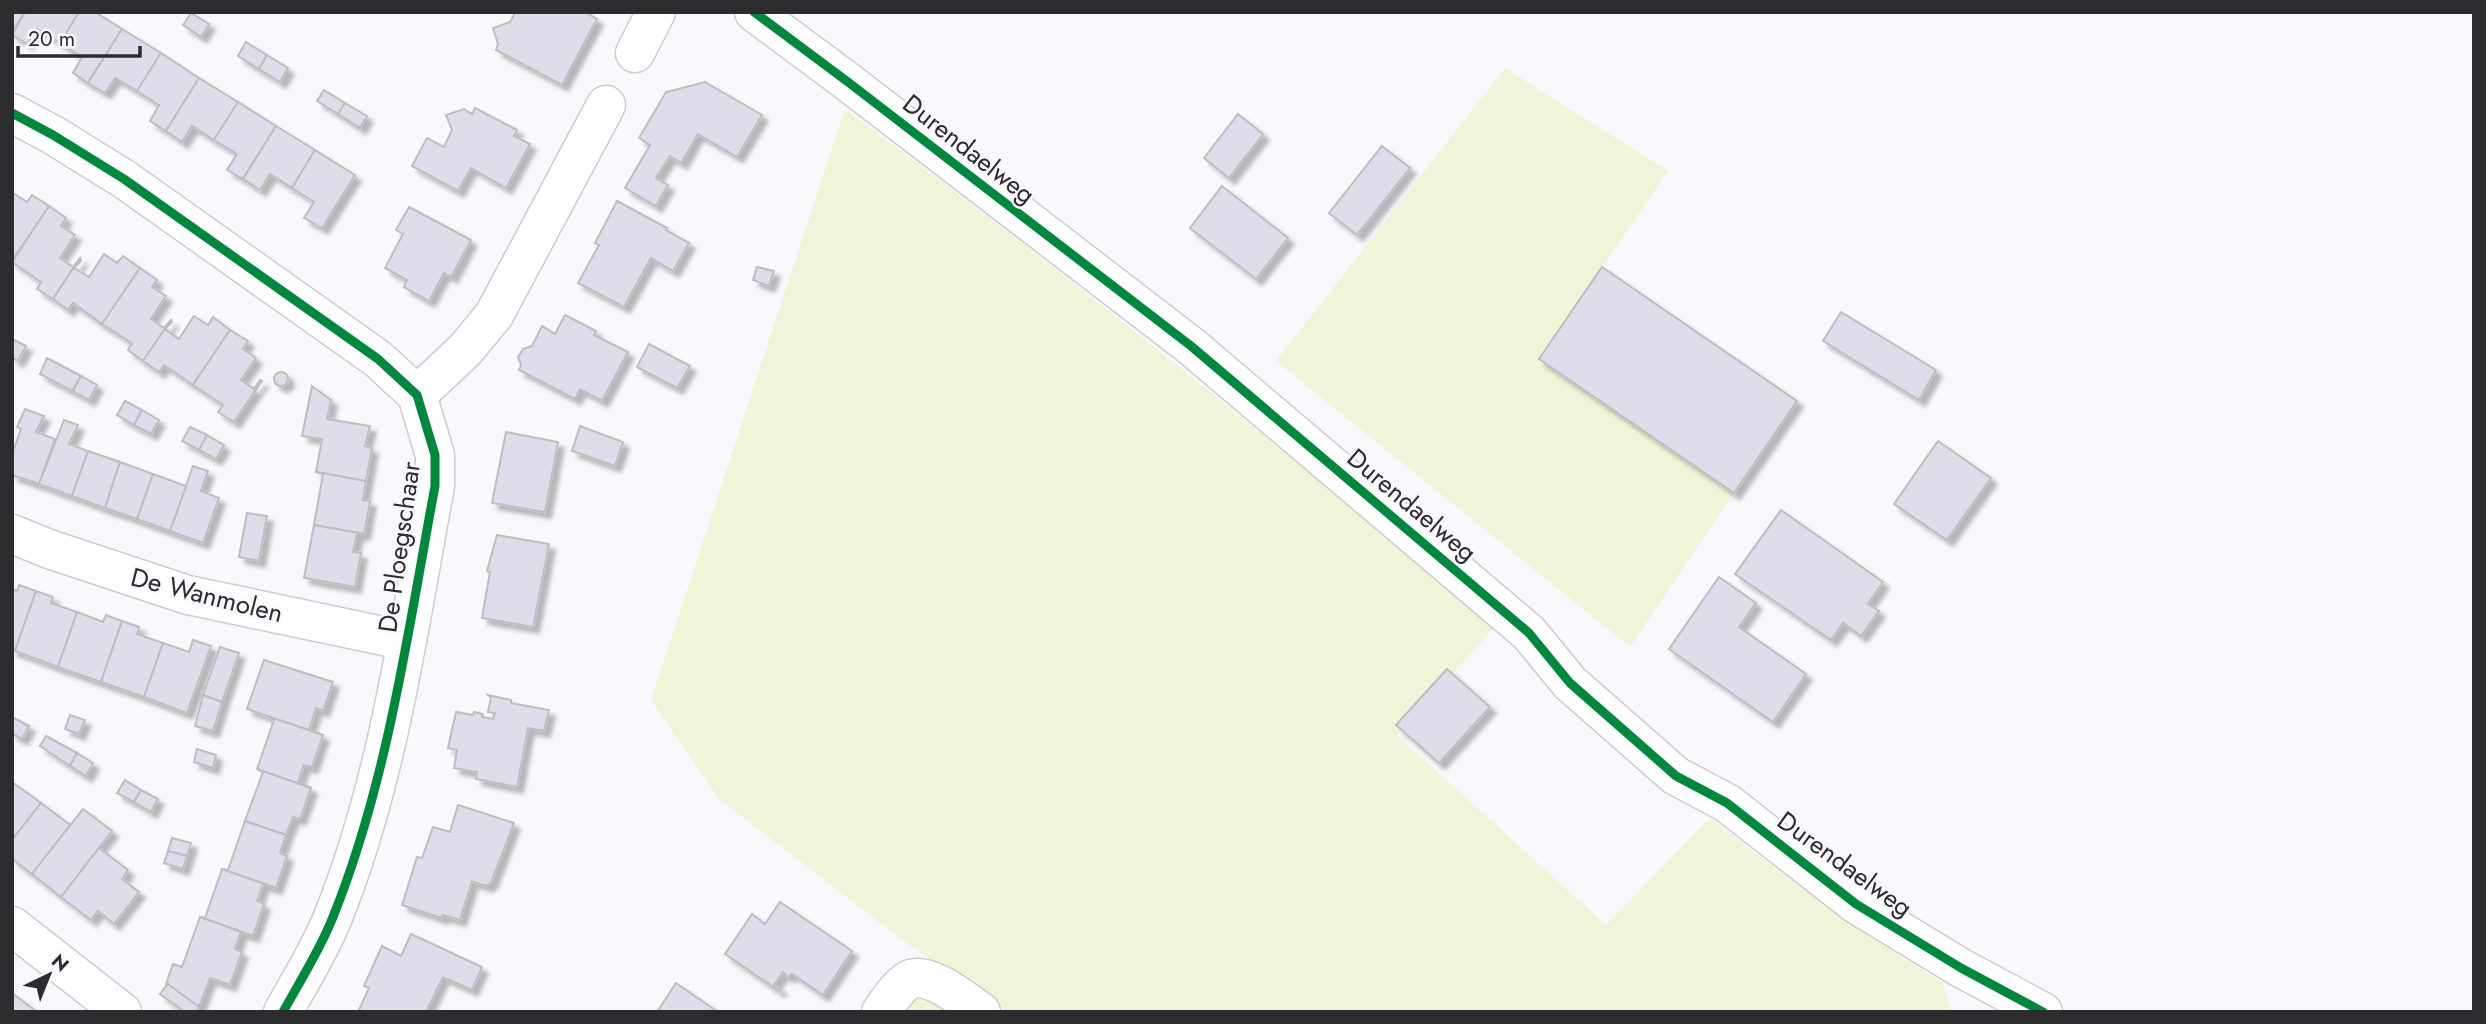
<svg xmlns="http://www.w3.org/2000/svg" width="2486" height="1024" font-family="Jost,sans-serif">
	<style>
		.green { fill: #eef5d8 }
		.building { fill: #e1dce9; stroke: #bfbdc0; stroke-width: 2; filter: url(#shadow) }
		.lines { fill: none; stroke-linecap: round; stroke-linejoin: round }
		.minor-casing { stroke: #cdcccf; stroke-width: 41 }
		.minor { stroke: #fefeff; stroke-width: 38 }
		.cycleway-casing { stroke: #faf7fe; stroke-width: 13 }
		.cycleway { stroke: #00873e; stroke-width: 9 }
		.labels { text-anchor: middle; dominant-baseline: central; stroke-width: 5; stroke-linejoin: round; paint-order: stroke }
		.street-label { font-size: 26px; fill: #2c2b2e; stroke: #faf7fe }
	</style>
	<defs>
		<filter id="shadow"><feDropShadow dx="6" dy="6" stdDeviation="2" flood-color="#0004"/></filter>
	</defs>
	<rect width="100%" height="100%" fill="#faf8fd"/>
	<!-- green -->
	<g class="green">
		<polygon points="1505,68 1668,171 1540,359 1734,493 1630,647 1276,361"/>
		<path d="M845,109C1067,274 1284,447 1493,629L1397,735L1606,925L1710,818L1842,919L1943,983L1952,1012H1007L905,942L719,799L651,700Z"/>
		<polygon points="921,998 935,1000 951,1012 900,1012 909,1001"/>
	</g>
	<!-- building -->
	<g class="building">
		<polygon points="12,12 25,12 12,33"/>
		<polygon points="25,12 79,12 60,43 37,29 27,44 12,35"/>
		<polygon points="79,12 95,12 122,29 88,83 73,73 82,57 60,43"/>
		<polygon points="513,12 585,12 597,19 562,85 496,50 498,44 493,28 510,22 515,13"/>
		<polygon points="191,13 209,24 201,37 183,25"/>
		<polygon points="122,29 161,53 137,91 115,78 105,93 88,83"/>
		<polygon points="246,42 267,55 259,69 238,56"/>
		<polygon points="161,53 199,78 166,131 150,121 159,105 137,91"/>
		<polygon points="267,55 288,68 280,82 259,69"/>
		<polygon points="199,78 238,102 214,140 192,126 182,142 166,131"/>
		<polygon points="705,82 762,115 737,157 698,134 681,163 670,156 656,178 668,185 656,206 625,188 650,145 639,138 666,92"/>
		<polygon points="324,90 345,103 338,114 317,101"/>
		<polygon points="238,102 276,126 243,179 227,170 237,154 214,140"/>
		<polygon points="345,103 367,116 360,128 338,114"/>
		<polygon points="475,108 517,130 514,136 530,144 506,188 471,168 458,191 412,166 427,138 444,147 452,130 446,115 464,109 472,114"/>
		<polygon points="1238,114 1263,134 1229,178 1204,158"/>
		<polygon points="276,126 315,150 292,188 270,174 260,190 243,179"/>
		<polygon points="1382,146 1410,168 1357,235 1329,213"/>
		<polygon points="315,150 355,175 322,228 304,218 314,202 292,188"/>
		<polygon points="1222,186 1288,238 1256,279 1190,228"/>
		<polygon points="13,193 27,202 32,195 49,206 12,261"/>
		<polygon points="617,201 667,228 666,230 689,243 673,271 651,258 624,307 578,283 599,245 595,243"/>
		<polygon points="49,206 66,218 61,226 75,235 60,258 73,267 80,258 53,299 37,289 41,282 12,262"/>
		<polygon points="409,207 471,240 451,277 444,273 429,301 404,287 407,280 385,268 403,234 396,230"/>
		<polygon points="104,254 117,263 123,256 140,268 102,324 73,303 68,310 53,299 80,258 81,261 74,268 89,277"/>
		<polygon points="757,267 774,271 769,286 753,280"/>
		<polygon points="1602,267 1797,401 1734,493 1539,359"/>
		<polygon points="140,268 157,280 152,287 166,296 151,319 164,328 171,320 143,361 128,350 132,343 102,324"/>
		<polygon points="1841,312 1936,370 1919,400 1823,341"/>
		<polygon points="565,315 596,331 594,335 628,352 602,401 580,389 575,399 519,370 521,365 518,357 523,349 532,346 542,326 555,334"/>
		<polygon points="194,316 208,325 213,317 230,330 193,385 164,365 159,372 143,361 171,320 172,322 165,329 179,339"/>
		<polygon points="230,330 248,341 243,349 256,358 241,380 254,389 260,380 262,381 234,422 218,412 223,405 193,385"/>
		<polygon points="12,339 26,346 18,361 12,358"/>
		<polygon points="649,344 690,366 677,388 637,367"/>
		<polygon points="47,358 81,376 72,391 40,374"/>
		<circle cx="281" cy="379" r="7"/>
		<polygon points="81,376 97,385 89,400 73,391"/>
		<polygon points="312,386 331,400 327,419 370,426 365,446 372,448 366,481 316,472 322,439 302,436"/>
		<polygon points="125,401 142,410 134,425 117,415"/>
		<polygon points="25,409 44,416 36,432 55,439 39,484 12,475 12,454 21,429 17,427"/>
		<polygon points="142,410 159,420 151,434 134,425"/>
		<polygon points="64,420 78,425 69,444 88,451 72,496 39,484"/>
		<polygon points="580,426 623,442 615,466 572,451"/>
		<polygon points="190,427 207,435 199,450 182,441"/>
		<polygon points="506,432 558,442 545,512 492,503"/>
		<polygon points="207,435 224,445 216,459 199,450"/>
		<polygon points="1938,441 1991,478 1947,540 1894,504"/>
		<polygon points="88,451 120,462 105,508 72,496"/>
		<polygon points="120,462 153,474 137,519 105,508"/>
		<polygon points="193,466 208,471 201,491 219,498 203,543 170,531"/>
		<polygon points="316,472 366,481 363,500 370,501 364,534 314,525 323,474"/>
		<polygon points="153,474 186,486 170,531 137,519"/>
		<polygon points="1781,510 1883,582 1868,604 1879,611 1861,636 1843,623 1831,640 1735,574"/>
		<polygon points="247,513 267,516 259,561 239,557"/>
		<polygon points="314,525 364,534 357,534 353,552 361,553 355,587 304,578"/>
		<polygon points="497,535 549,544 533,627 482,618 490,572 487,571"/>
		<polygon points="1719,577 1756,603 1739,627 1806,674 1773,722 1669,649"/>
		<polygon points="19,585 36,591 15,651 12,651 12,589 17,591"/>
		<polygon points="36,591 53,597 51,603 77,612 58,667 15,651"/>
		<polygon points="77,612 103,622 106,615 122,621 101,682 58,667"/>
		<polygon points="122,621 139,627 137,634 163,643 144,697 101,682"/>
		<polygon points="193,640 211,646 187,713 144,697 163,643 189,652"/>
		<polygon points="220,647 239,653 222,702 203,695"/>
		<polygon points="264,660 333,682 323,711 316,708 309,730 323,735 247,709"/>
		<polygon points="1447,669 1490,707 1439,763 1396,725"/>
		<polygon points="203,695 222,702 213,731 195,726"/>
		<polygon points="488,695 511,700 511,703 549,710 544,731 528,728 517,787 476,779 477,772 454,768 457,750 448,748 456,712 473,715 474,712 483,714 482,717 493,719 495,713 488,712 491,698"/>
		<polygon points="70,715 85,720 79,734 65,729"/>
		<polygon points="267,716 323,735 312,767 304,765 298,782 311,788 257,769 274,720"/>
		<polygon points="12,717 29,726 22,739 12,734"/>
		<polygon points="46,736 77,753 70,766 40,746"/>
		<polygon points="197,749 216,755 213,768 194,762"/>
		<polygon points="77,753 93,763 86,776 70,766"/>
		<polygon points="257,769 311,788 300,819 293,817 286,835 245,821 263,772"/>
		<polygon points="125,780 141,790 134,802 117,793"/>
		<polygon points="12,782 41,803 12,840"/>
		<polygon points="141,790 158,799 151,812 134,802"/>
		<polygon points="41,803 70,825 32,874 12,859 12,840"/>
		<polygon points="458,805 514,823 491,883 486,886 472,881 460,920 443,915 442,918 402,905 417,857 422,858 433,827 450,832"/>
		<polygon points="83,809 112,831 61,897 32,874"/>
		<polygon points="245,821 286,835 280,853 287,856 276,888 222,869 228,870"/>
		<polygon points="172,838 191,843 187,856 168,851"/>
		<polygon points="99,848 128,870 122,879 139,892 114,924 98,911 91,920 61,897"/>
		<polygon points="168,851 187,856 183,869 164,863"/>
		<polygon points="222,869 276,888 263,884 257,901 264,904 253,936 200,917 205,918"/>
		<polygon points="780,902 852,951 823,995 792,974 788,977 783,972 774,985 781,989 779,991 725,954 752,914 765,924"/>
		<polygon points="200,917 253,936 241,932 235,949 242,952 230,985 210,978 199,1007 166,984 173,964 182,967"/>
		<polygon points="411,934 482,967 472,990 443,977 426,1012 358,1012 369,988 364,986 382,946 401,956"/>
		<polygon points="676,983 718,1012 657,1012"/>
		<polygon points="168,984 199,1007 197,1012 185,1012 160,994"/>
		<polygon points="12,993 37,1012 12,1012"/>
	</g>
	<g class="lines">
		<defs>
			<g id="minor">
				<polyline points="754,12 848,82 1191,346 1529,633 1570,683 1676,776 1727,803 1856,904 1961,968 2043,1012"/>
				<polyline points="635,53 656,12"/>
				<path d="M12,113L53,135L124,179L378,359L417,395L435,455V486C408,631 388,780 333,917C320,950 300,981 283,1012"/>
				<polyline points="417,395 465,350 494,315 606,105"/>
				<polyline points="12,534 49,549 188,595 407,641"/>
				<polyline points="12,926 122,1012"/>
				<path d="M881,1012C889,1001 896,989 907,981C926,968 965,1001 981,1012"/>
			</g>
		</defs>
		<!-- minor casing -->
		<use href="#minor" class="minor-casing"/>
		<!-- minor -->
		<use href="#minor" class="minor"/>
		<defs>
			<g id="cycleway">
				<polyline points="754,12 848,82 1191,346 1529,633 1570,683 1676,776 1727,803 1856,904 1961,968 2043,1012"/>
				<path d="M12,113L53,135L124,179L378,359L417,395L435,455V486C408,631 388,780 333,917C320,950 300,981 283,1012"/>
			</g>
		</defs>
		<!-- cycleway casing -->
		<use href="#cycleway" class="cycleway-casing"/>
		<!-- cycleway -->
		<use href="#cycleway" class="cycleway"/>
	</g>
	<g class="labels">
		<!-- street labels -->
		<g class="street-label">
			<text transform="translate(969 149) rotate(38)">Durendaelweg</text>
			<text transform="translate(1412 505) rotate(40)">Durendaelweg</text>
			<text transform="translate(399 547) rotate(-82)">De Ploegschaar</text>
			<text transform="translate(207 595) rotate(14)">De Wanmolen</text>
			<text transform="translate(1845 864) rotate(36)">Durendaelweg</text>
		</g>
	</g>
	<!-- border -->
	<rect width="2486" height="1024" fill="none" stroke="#2c2b2e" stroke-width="28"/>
	<!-- north arrow -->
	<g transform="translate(49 975) rotate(43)" stroke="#faf7fe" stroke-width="5" paint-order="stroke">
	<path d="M0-5L12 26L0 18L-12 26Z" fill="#2c2b2e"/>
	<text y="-10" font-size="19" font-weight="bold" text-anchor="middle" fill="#2c2b2e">N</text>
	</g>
	<!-- scale -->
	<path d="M18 46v10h122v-10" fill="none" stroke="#2c2b2e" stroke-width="3.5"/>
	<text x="28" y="46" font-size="21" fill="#2c2b2e" stroke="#faf7fe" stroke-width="5" paint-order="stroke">20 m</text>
</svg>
